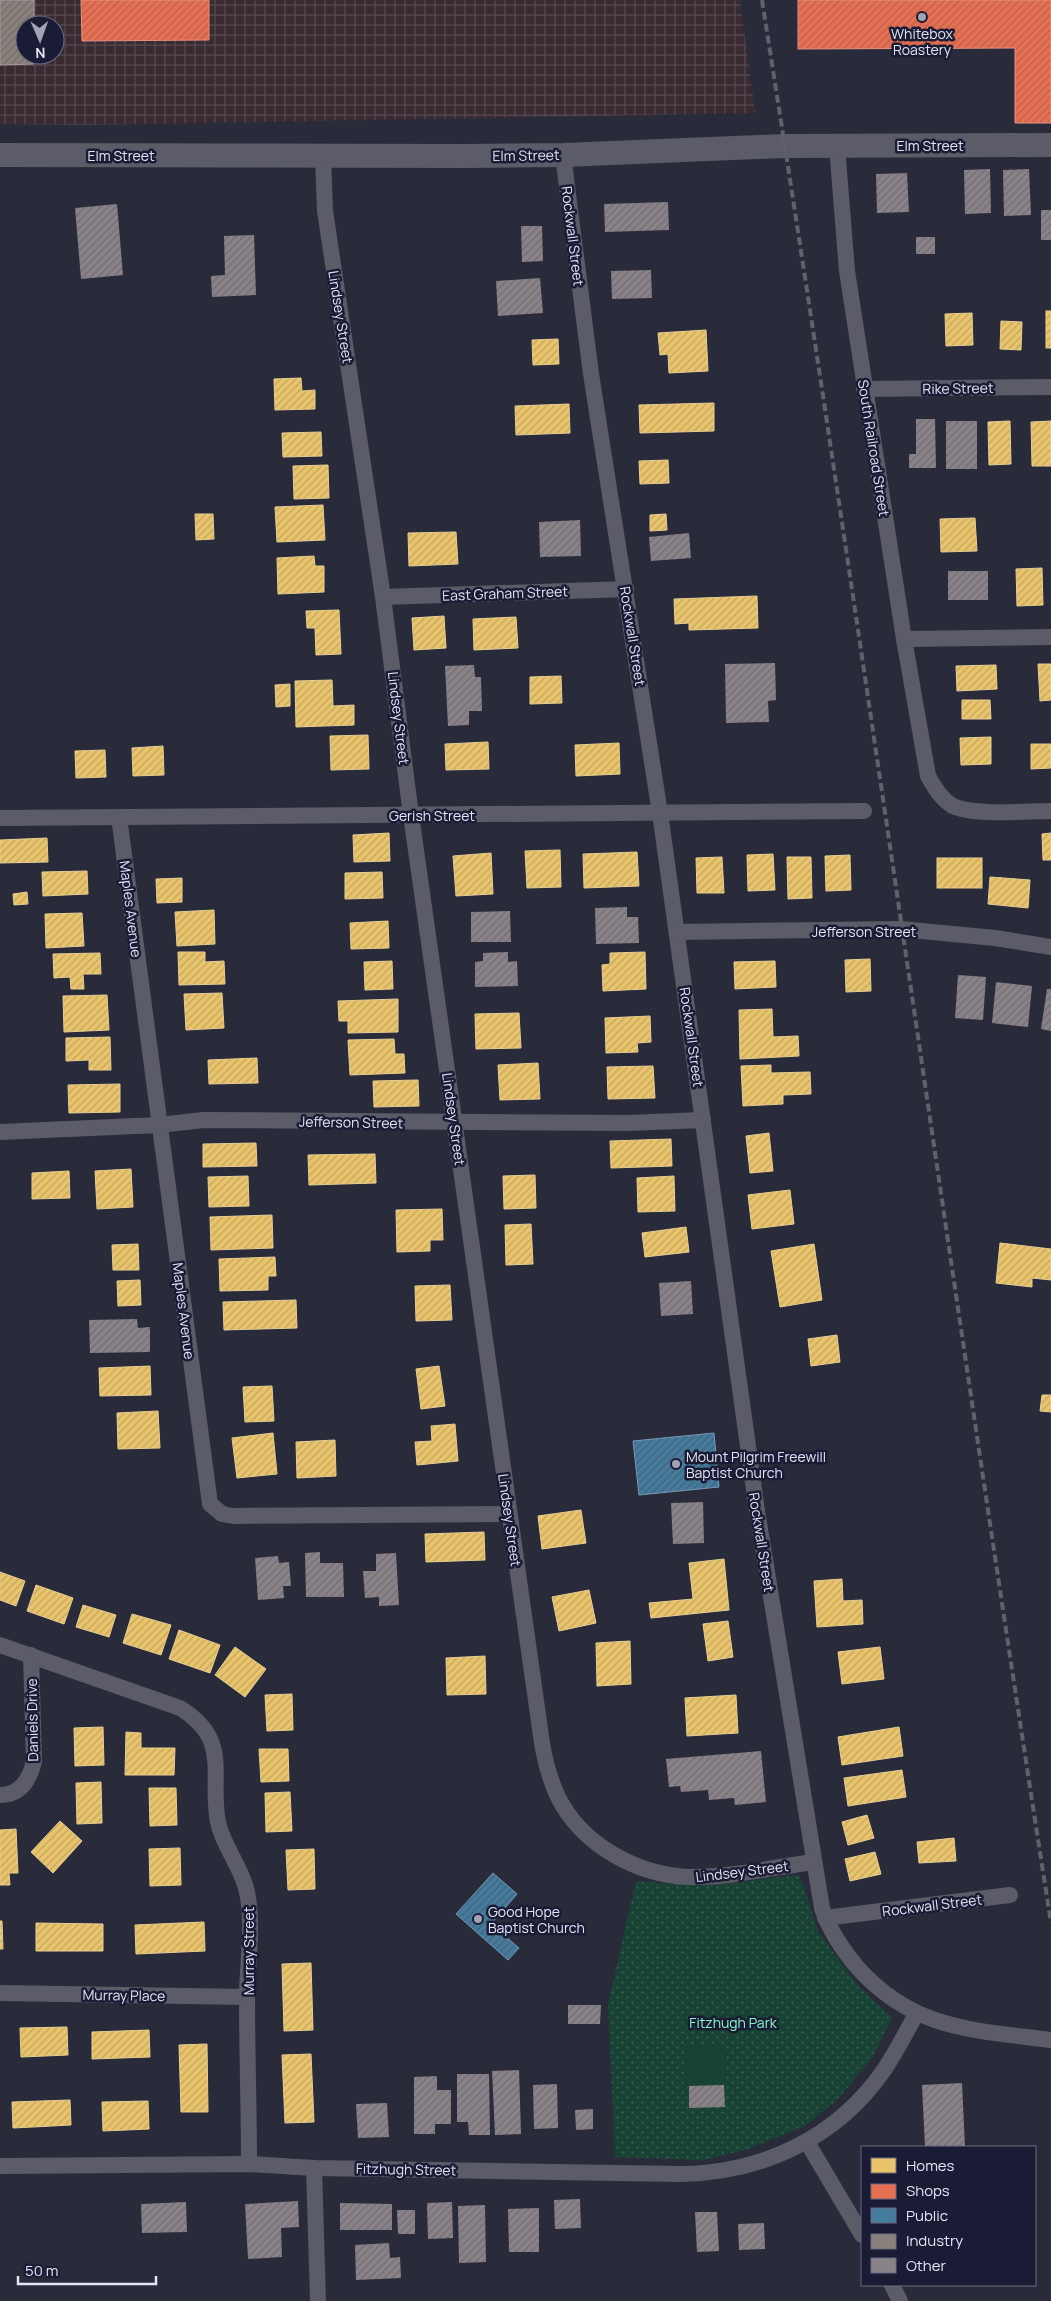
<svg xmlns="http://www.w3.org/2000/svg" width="1051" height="2301" font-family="Manrope,sans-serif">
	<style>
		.industrial { fill: url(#industrial-grid); fill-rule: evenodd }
		.grass { fill: url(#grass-dots) }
		.garden { fill: #184334 }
		.homes { fill: url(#homes-hatch); stroke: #e7ce94 }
		.shops { fill: url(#shops-hatch); stroke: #e69282 }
		.public { fill: url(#public-hatch); stroke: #749ab8 }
		.industry { fill: url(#industry-hatch); stroke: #a49fa1 }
		.building { fill: url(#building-hatch) }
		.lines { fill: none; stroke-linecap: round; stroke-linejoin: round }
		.minor { stroke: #5b5c67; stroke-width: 16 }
		.secondary { stroke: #5b5c67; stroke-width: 24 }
		.rail { stroke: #60616d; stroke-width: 4; stroke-dasharray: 8 4; stroke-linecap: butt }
		.poi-dot { fill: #a2a3b4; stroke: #1a1c35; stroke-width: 2 }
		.labels { text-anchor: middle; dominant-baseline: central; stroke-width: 5; stroke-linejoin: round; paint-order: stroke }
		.poi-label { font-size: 14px; fill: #e2e4f6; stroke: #1a1c35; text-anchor: start }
		.street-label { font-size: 14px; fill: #e2e4f6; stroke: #1a1c35 }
		.park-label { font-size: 14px; fill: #86f6c5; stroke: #1a1c35 }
	</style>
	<defs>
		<pattern id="industrial-grid" width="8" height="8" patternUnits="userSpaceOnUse" patternTransform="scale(1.25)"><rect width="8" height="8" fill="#3a2a32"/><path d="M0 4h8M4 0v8" fill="none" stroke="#564950"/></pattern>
		<pattern id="grass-dots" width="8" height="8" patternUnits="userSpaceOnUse" patternTransform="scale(1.25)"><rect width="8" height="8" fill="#184334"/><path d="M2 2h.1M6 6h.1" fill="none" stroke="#395e52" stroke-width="1.8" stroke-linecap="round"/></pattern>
		<pattern id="homes-hatch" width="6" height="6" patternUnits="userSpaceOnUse" patternTransform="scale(1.25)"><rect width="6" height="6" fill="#e9c46a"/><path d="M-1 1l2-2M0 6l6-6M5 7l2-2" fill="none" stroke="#c0a462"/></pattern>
		<pattern id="shops-hatch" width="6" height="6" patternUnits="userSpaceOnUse" patternTransform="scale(1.25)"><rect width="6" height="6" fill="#e76f51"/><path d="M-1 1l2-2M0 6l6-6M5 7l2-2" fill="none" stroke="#b6624f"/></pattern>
		<pattern id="public-hatch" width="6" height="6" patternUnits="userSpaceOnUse" patternTransform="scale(1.25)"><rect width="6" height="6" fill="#457b9d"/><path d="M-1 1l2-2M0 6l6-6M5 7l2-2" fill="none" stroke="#456278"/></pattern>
		<pattern id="industry-hatch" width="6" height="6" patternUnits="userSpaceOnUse" patternTransform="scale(1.25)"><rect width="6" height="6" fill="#8a817c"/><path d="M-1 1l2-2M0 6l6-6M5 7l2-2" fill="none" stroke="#726c6a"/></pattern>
		<pattern id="building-hatch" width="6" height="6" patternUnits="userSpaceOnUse" patternTransform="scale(1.25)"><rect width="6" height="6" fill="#8a8289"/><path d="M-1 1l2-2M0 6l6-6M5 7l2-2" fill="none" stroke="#726c73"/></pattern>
	</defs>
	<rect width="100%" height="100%" fill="#2a2b3a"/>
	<!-- industrial -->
	<path class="industrial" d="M0,0H740L755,113L84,125L0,124ZM25,25H55V55H25Z"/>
	<!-- grass -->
	<polygon class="grass" points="798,1875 804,1887 818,1931 855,1982 892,2018 872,2058 838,2099 805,2126 745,2150 703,2160 615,2157 608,2005 636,1881 673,1884 723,1884"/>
	<!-- garden -->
	<polygon class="garden" points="724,2045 725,2107 688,2108 686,2046"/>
	<!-- homes -->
	<g class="homes">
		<rect x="1046" y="311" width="5" height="37"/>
		<polygon points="972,313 973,345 946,346 945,314"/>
		<polygon points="1001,321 1022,322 1021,350 1000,349"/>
		<polygon points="706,330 708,371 669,373 668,354 660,355 658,333"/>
		<polygon points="558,339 559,364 533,365 532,340"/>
		<polygon points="301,378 302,391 315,390 315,409 275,410 274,379"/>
		<polygon points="714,403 714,431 640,433 639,405"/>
		<polygon points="569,404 570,433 516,435 515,406"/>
		<polygon points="1010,421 1011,464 989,465 988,422"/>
		<polygon points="1051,421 1051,466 1032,466 1031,422"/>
		<polygon points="321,432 322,456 283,457 282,433"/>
		<polygon points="668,460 669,483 640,484 639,461"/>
		<polygon points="328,465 329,498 294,499 293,466"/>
		<polygon points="323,505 325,540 277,542 275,507"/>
		<polygon points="195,514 213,514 214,539 196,540"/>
		<polygon points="666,514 667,530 650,531 650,515"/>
		<polygon points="975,518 977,551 941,552 940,519"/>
		<polygon points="456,532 458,564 409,566 408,533"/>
		<polygon points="314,556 315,566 324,566 324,592 278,594 277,558"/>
		<polygon points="1042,568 1043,605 1017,606 1016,569"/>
		<polygon points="757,596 758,628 689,630 689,623 675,624 674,599"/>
		<polygon points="339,610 341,654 316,655 315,628 307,628 306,611"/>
		<polygon points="444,616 446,648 414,650 412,618"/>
		<polygon points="516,617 518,648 474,650 473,619"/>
		<polygon points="1038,664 1051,664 1051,700 1040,701"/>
		<polygon points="996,665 997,689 957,691 956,666"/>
		<polygon points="561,676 562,703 530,704 530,677"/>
		<polygon points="332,680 333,706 354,705 354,725 296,727 295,681"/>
		<polygon points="290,684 290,706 276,707 275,685"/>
		<polygon points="962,700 990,700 991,719 962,719"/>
		<polygon points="368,735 369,769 331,770 330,736"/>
		<polygon points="991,737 991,764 961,765 960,738"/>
		<polygon points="488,742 489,769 446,770 445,744"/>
		<polygon points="619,743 620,774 576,776 575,745"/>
		<polygon points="1031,744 1051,744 1051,768 1031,769"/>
		<polygon points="163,746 164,775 133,776 132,748"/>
		<polygon points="105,750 106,777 76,778 75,751"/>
		<polygon points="389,833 390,861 354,862 353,835"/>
		<polygon points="1051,833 1051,860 1043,860 1042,834"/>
		<polygon points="47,838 48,862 0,863 0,840"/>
		<polygon points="560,850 561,887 527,888 525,851"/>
		<polygon points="637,852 639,886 584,888 583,854"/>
		<polygon points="491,853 493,894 456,896 453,856"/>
		<polygon points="773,854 775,890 748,891 747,855"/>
		<polygon points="850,855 851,890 826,891 825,856"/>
		<polygon points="722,857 724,893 697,893 696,858"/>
		<polygon points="787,857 811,857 812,898 788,899"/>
		<rect x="937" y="858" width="45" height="30"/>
		<polygon points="87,871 88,894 43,896 42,872"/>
		<polygon points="382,872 383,898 345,899 345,873"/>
		<polygon points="990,877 1030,880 1028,908 988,904"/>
		<polygon points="182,878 182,902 157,903 156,879"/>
		<polygon points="27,892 28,904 14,905 13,894"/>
		<polygon points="214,910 215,944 177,946 175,912"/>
		<polygon points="82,913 84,946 46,948 45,914"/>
		<polygon points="388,921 389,948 351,949 350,923"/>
		<polygon points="178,952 205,952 205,962 224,961 225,984 179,985"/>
		<polygon points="645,952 646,989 603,991 602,965 610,964 610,953"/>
		<polygon points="100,953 101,974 83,974 84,989 71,989 70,977 54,978 53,954"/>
		<polygon points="870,959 871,991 846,992 845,960"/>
		<polygon points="392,961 393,989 365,990 364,962"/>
		<polygon points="775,961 776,987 735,989 734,962"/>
		<polygon points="222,993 224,1028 186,1030 184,994"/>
		<polygon points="107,995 109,1030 64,1032 63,996"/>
		<polygon points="398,999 398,1032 348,1033 348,1021 339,1021 338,1001"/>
		<polygon points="772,1009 773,1037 798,1036 799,1056 740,1059 739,1010"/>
		<polygon points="519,1013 521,1048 476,1049 475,1014"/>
		<polygon points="650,1016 651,1042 637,1043 638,1052 606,1053 605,1018"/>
		<polygon points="110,1037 111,1070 89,1070 89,1060 66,1061 66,1038"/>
		<polygon points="394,1039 395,1054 404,1054 405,1073 350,1075 348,1040"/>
		<polygon points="257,1058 258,1083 209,1084 208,1060"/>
		<polygon points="538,1063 540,1099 500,1100 498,1065"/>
		<polygon points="771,1065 771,1073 810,1072 811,1094 783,1095 783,1104 743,1106 741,1066"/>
		<polygon points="653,1066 655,1098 608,1099 607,1067"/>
		<polygon points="418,1080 419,1106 374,1107 373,1081"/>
		<polygon points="120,1084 120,1112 69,1113 68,1085"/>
		<polygon points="769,1133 773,1171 750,1173 746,1136"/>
		<polygon points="671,1139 672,1166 611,1168 610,1141"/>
		<polygon points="256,1143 257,1166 203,1167 203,1144"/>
		<polygon points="375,1154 376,1183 309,1185 308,1155"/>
		<polygon points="131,1169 133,1207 97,1209 95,1171"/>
		<polygon points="69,1171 70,1198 32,1199 32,1173"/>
		<polygon points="535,1175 536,1208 504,1209 503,1176"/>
		<polygon points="248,1176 249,1206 209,1207 208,1177"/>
		<polygon points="674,1176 675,1211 638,1212 637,1178"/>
		<polygon points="790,1190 794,1224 752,1229 748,1195"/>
		<polygon points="442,1209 443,1240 430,1240 430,1251 397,1252 396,1210"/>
		<polygon points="272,1215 273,1248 211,1250 210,1217"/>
		<polygon points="531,1224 533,1264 506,1265 505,1225"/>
		<polygon points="686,1227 689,1252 645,1257 642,1233"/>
		<polygon points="1000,1243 1051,1249 1051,1280 1032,1278 1032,1287 996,1283"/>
		<polygon points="138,1244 139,1270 113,1270 112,1245"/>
		<polygon points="814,1244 822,1300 780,1307 771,1251"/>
		<polygon points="275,1257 276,1276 268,1276 268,1290 220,1291 219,1259"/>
		<polygon points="140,1280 141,1305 118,1306 117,1281"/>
		<polygon points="450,1285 452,1320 416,1321 415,1286"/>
		<polygon points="296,1300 297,1328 224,1330 223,1302"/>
		<polygon points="837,1335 840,1362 811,1366 808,1339"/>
		<polygon points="150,1366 151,1395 100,1396 99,1368"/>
		<polygon points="439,1366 445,1406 421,1409 416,1369"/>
		<polygon points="272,1386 274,1421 245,1422 243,1387"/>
		<polygon points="1042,1395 1051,1395 1051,1412 1040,1411"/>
		<polygon points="158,1411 160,1448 118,1449 117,1413"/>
		<polygon points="455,1424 458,1461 417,1465 415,1442 432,1441 431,1426"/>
		<polygon points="273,1433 277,1474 237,1478 232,1438"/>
		<polygon points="335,1440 336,1476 297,1478 296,1442"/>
		<polygon points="581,1510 586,1543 542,1549 538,1516"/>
		<polygon points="484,1532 485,1560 426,1562 425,1534"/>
		<polygon points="724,1559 729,1610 651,1618 649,1603 693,1599 689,1563"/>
		<polygon points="0,1572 25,1581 16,1606 0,1600"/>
		<polygon points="842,1579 843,1601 862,1600 863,1624 817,1627 814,1581"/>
		<polygon points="36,1585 73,1598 64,1624 27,1611"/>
		<polygon points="589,1590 596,1623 559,1631 552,1597"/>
		<polygon points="83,1605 116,1615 109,1637 76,1627"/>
		<polygon points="132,1614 171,1625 161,1655 123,1643"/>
		<polygon points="728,1621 733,1657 708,1661 703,1624"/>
		<polygon points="179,1630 220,1645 210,1673 169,1659"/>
		<polygon points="630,1641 631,1684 597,1686 596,1643"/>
		<polygon points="235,1647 266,1669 245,1697 215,1675"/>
		<polygon points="880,1647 884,1679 842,1684 838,1652"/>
		<polygon points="485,1656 486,1694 447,1695 446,1658"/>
		<polygon points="292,1694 293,1730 267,1731 265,1695"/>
		<polygon points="736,1695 738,1733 687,1736 685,1698"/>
		<polygon points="103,1727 104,1765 75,1766 74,1728"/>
		<polygon points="899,1727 903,1756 842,1765 838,1737"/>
		<polygon points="126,1732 141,1733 141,1748 175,1748 174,1775 125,1775"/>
		<polygon points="259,1749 288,1749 289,1781 261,1782"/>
		<polygon points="902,1770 906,1797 848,1806 844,1778"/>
		<polygon points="101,1782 102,1823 77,1824 76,1783"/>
		<polygon points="149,1788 176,1788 177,1825 150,1826"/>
		<polygon points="290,1792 292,1831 266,1832 265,1793"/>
		<polygon points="867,1815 874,1838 848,1845 842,1822"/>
		<polygon points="60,1821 82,1841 53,1873 31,1852"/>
		<polygon points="16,1829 18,1873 9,1873 10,1885 0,1885 0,1830"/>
		<polygon points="954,1838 956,1861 919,1863 917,1842"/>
		<polygon points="180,1848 181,1885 150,1886 149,1849"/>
		<polygon points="314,1849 315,1889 288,1890 286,1850"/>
		<polygon points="875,1852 881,1874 850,1881 845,1859"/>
		<polygon points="0,1921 2,1921 3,1949 0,1949"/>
		<polygon points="204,1922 205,1951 136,1954 135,1925"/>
		<polygon points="36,1923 103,1924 103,1951 36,1951"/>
		<polygon points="311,1963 313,2030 284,2031 282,1964"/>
		<polygon points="67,2027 68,2055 21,2057 20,2028"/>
		<polygon points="149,2030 150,2057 92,2059 92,2032"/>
		<polygon points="207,2044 208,2112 181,2112 179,2045"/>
		<polygon points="311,2054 314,2122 285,2123 282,2055"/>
		<polygon points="70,2100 71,2125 13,2128 12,2102"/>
		<polygon points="148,2101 149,2129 103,2131 102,2102"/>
	</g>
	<!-- shops -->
	<g class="shops">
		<polygon points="81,0 209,0 209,40 82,41"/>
		<polygon points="798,0 1051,0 1051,123 1015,123 1015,48 798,49"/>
	</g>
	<!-- public -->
	<g class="public">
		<polygon points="714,1433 719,1487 639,1495 633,1441"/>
		<polygon points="493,1873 517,1894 491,1924 519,1948 508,1960 456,1914"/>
	</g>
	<!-- industry -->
	<polygon class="industry" points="0,0 34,0 34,25 25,25 25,55 34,55 34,64 0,65"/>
	<!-- building -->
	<g class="building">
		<polygon points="990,169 991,213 965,214 964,170"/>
		<polygon points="1029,169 1031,215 1004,216 1003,170"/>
		<polygon points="907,173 909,212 877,213 876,174"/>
		<polygon points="668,202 669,230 605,232 604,204"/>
		<polygon points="117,204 123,275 81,279 75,208"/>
		<rect x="1041" y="210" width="10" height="30"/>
		<polygon points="521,226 542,226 543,261 522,262"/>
		<polygon points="254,235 256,295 212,297 211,276 225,275 224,236"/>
		<rect x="916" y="237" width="19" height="17"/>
		<polygon points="651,270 652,298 612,299 611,271"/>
		<polygon points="540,278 543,313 498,316 496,281"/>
		<polygon points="916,419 935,419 936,468 909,468 909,454 916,454"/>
		<rect x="946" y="421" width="31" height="48"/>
		<polygon points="580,520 581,556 540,557 539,522"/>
		<polygon points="689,533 691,558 651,561 649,537"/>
		<rect x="948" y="571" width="40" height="29"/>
		<polygon points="775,663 776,700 768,701 769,722 726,723 725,664"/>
		<polygon points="474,665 475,677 481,677 482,711 469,711 469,725 448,726 445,666"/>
		<polygon points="627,907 627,917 638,917 639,943 596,944 595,908"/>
		<polygon points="510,911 511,942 471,942 471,912"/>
		<polygon points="508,952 508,962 517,961 518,986 475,987 475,962 483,961 483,953"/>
		<polygon points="958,975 986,977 983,1020 955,1018"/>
		<polygon points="996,982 1032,986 1028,1027 992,1023"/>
		<polygon points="1047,989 1051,989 1051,1031 1041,1029"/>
		<polygon points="691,1281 693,1314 661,1316 659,1283"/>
		<polygon points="137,1319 138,1328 150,1327 150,1352 90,1353 89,1320"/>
		<polygon points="703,1502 704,1543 673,1544 671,1503"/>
		<polygon points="320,1552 320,1563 343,1563 344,1597 306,1597 305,1553"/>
		<polygon points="396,1553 399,1605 379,1606 379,1597 365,1598 363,1571 376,1571 376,1554"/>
		<polygon points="278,1556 279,1563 289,1562 291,1586 283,1586 284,1598 258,1600 255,1558"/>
		<polygon points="761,1751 766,1802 735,1805 734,1798 709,1800 708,1790 681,1792 680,1786 669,1787 666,1759"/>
		<polygon points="568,2005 601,2005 600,2024 568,2024"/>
		<polygon points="519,2070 521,2134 495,2135 492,2071"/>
		<polygon points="457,2074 489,2074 490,2135 469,2135 468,2122 457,2122"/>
		<polygon points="437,2076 437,2090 451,2090 451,2124 435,2124 435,2134 414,2134 414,2077"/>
		<polygon points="962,2083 965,2147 925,2147 922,2085"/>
		<polygon points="557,2084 558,2128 534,2129 533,2085"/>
		<polygon points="724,2085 725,2107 689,2108 689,2086"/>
		<polygon points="387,2103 389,2137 358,2138 356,2104"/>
		<polygon points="593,2109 593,2129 576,2130 575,2110"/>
		<polygon points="580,2199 581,2228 555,2229 554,2200"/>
		<polygon points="298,2201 299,2227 281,2228 282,2257 248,2259 245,2204"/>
		<polygon points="186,2202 187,2232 142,2233 141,2204"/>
		<polygon points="452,2202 453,2238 428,2239 427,2203"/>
		<polygon points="340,2203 392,2204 392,2230 340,2230"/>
		<polygon points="485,2205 486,2262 459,2263 458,2206"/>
		<polygon points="539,2208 539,2252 509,2252 508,2209"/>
		<polygon points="397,2210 415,2210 415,2234 398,2234"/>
		<polygon points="695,2212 717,2212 719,2251 697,2252"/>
		<polygon points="764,2223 765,2249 739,2250 738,2224"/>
		<polygon points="389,2243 390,2258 400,2257 401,2278 356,2280 355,2245"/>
	</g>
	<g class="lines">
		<!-- minor -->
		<g class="minor">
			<path d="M837,146L847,271L904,639L928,776C935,788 941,799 953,806C974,816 1027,811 1051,811"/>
			<path d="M563,155L591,374L660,813L757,1511L822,1908C829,1930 842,1949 857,1967C913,2030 973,2030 1051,2040"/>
			<path d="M323,156L325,211L383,597L411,815L542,1743C545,1761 550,1780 558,1797C582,1845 637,1875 689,1877C729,1878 774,1867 814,1862"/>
			<polyline points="864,389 1051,387"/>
			<polyline points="383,597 626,589"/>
			<polyline points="904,639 1051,637"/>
			<polyline points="119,817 210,1504 222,1514 233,1516 509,1514"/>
			<polyline points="0,818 864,811"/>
			<polyline points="677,932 901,929 995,938 1051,947"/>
			<polyline points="0,1132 159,1125 204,1120 628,1123 703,1120"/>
			<path d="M0,1645L180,1708C232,1740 209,1774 218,1822C223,1847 242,1867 247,1892C254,1926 247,1964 247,1998C247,2053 249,2109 249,2164"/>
			<path d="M0,1795C21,1795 30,1779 34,1761L31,1655"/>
			<polyline points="825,1918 1010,1895"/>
			<polyline points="0,1993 247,1997"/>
			<polyline points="807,2142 862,2235"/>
			<path d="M0,2166L249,2164L314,2168L681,2174C762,2173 837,2138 884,2070C896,2052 906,2033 916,2014"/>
			<polyline points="314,2168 318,2301"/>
			<polyline points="892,2285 900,2301"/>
		</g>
		<!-- secondary -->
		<polyline class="secondary" points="0,155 467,156 563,155 785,146 1051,145"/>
		<!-- rail -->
		<path class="rail" d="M762,0C863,640 951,1282 1051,1923"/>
	</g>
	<!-- markers -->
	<g class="poi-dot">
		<circle cx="922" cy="17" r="5"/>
		<circle cx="676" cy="1464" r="5"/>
		<circle cx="478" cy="1919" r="5"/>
	</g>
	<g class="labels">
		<!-- poi labels -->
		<g class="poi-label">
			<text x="922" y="33" text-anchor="middle">Whitebox<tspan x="922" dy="16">Roastery</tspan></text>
			<text x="686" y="1456">Mount Pilgrim Freewill<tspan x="686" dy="16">Baptist Church</tspan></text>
			<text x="488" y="1911">Good Hope<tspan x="488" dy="16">Baptist Church</tspan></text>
		</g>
		<!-- street labels -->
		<g class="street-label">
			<text x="930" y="145">Elm Street</text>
			<text x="121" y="155">Elm Street</text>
			<text transform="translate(526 155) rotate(-1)">Elm Street</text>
			<text transform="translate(573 236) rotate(83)">Rockwall Street</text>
			<text transform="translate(341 317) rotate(81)">Lindsey Street</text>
			<text transform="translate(958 388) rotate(-1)">Rike Street</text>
			<text transform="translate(874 448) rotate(81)">South Railroad Street</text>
			<text transform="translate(505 593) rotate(-2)">East Graham Street</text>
			<text transform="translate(633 636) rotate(81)">Rockwall Street</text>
			<text transform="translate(399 718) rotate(83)">Lindsey Street</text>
			<text x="432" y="815">Gerish Street</text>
			<text transform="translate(131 909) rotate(83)">Maples Avenue</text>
			<text x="864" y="931">Jefferson Street</text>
			<text transform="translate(692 1037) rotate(82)">Rockwall Street</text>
			<text transform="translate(454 1119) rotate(82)">Lindsey Street</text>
			<text transform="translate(351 1122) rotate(1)">Jefferson Street</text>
			<text transform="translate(184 1311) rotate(83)">Maples Avenue</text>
			<text transform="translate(510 1520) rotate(82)">Lindsey Street</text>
			<text transform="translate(762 1542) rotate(81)">Rockwall Street</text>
			<text transform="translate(32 1720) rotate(-91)">Daniels Drive</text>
			<text transform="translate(742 1871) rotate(-7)">Lindsey Street</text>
			<text transform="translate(932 1905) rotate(-7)">Rockwall Street</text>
			<text transform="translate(248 1951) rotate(-90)">Murray Street</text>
			<text transform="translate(124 1995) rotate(1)">Murray Place</text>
			<text transform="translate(406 2169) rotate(1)">Fitzhugh Street</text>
		</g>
		<!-- park labels -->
		<g class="park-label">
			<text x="733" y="2022">Fitzhugh Park</text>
		</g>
	</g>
	<!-- legend -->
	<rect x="861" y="2146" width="175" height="140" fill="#1a1c35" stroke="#6a6c82"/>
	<rect x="871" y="2158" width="25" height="15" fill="#e9c46a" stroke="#6a6c82"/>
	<text x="906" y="2171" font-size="15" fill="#e2e4f6">Homes</text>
	<rect x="871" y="2184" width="25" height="15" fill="#e76f51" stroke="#6a6c82"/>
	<text x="906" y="2196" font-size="15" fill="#e2e4f6">Shops</text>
	<rect x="871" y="2208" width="25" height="15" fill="#457b9d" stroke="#6a6c82"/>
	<text x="906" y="2221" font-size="15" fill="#e2e4f6">Public</text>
	<rect x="871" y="2234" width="25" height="15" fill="#8a817c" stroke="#6a6c82"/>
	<text x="906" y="2246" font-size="15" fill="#e2e4f6">Industry</text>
	<rect x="871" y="2258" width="25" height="15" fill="#8a8289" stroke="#6a6c82"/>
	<text x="906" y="2271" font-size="15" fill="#e2e4f6">Other</text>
	<!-- north arrow -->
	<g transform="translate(40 40) rotate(178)"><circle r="24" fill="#1a1c35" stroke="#6a6c82"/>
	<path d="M0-4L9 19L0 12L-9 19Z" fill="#a2a3b4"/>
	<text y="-8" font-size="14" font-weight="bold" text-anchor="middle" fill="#e2e4f6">N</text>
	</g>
	<!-- scale -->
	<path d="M18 2276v8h138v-8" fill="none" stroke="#e2e4f6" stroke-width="2.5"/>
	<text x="25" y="2276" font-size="15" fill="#e2e4f6" stroke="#1a1c35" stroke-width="4" paint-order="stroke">50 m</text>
</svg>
